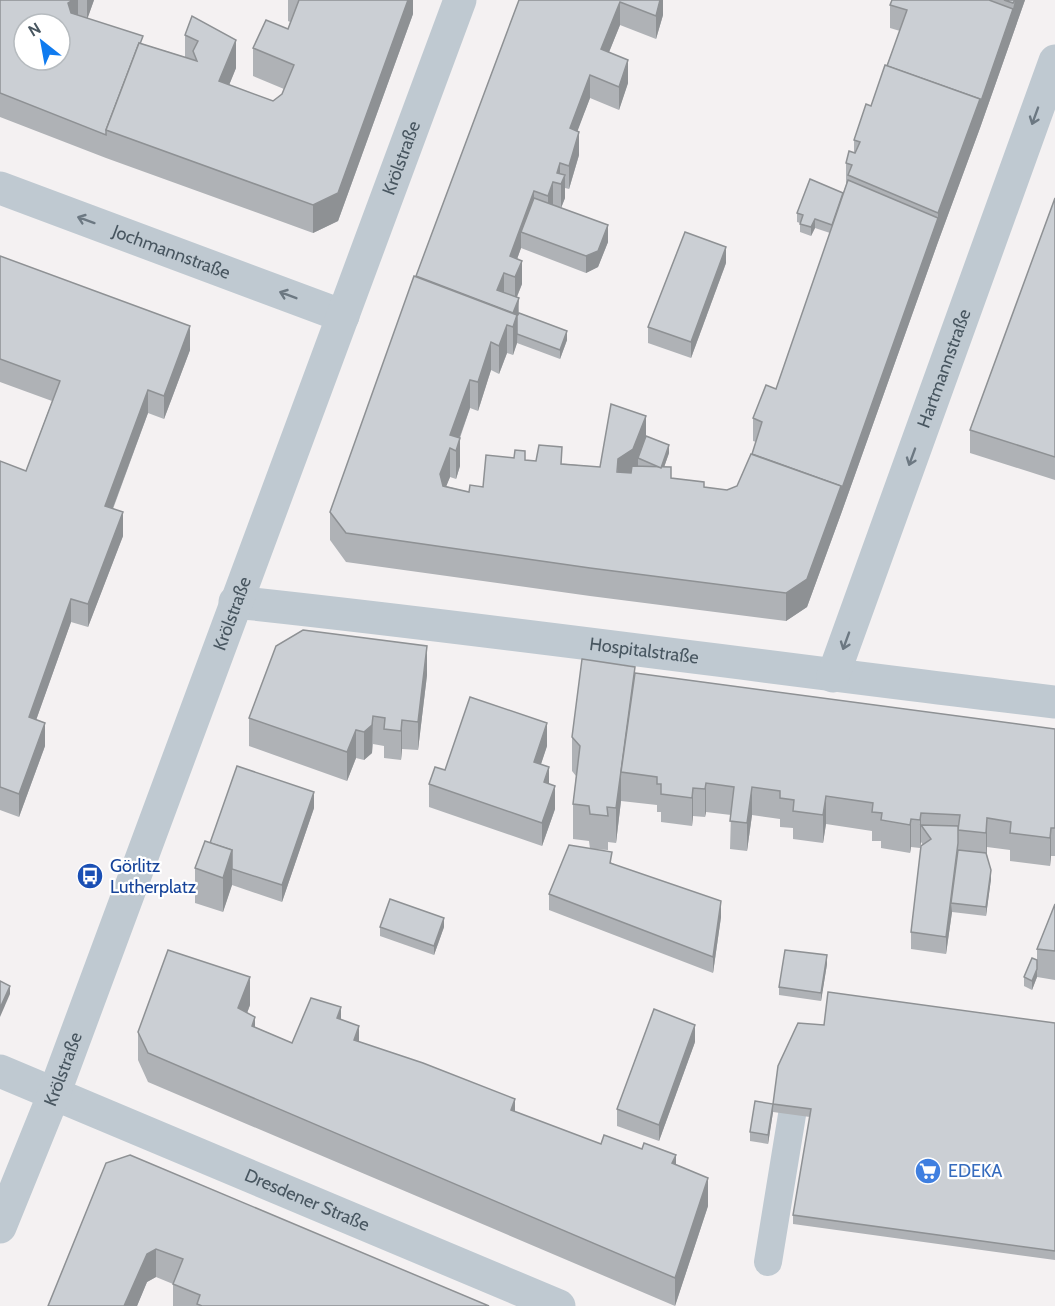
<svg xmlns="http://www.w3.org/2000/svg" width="1055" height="1306" font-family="Cabin,sans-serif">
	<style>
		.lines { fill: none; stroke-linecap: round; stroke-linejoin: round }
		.lane { stroke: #bfc9d1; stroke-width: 28 }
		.street { stroke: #bfc9d1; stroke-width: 33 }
		.wall { fill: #afb2b6 }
		.shaded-wall { fill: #8e9194 }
		.building { fill: #cbcfd4; stroke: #8e9194; stroke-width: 1.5; fill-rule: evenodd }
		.oneway { stroke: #6c7882 }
		.labels { text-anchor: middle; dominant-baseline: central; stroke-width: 4.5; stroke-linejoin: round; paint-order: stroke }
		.street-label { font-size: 18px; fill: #485660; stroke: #fff }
		.transit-label { font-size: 18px; fill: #164399; stroke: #fff; text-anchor: start }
		.shop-label { font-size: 18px; fill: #366cbe; stroke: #fff; text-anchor: start }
	</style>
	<rect width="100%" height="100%" fill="#f4f1f2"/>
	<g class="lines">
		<!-- lane -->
		<polyline class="lane" points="768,1262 792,1115"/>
		<!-- street -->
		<g class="street">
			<path id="s1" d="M0,188L343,316"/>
			<path id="s2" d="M235,602C509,631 782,670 1055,702"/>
			<path id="s3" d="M833,676L1055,61"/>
			<path id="s4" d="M0,1071L559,1306"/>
			<path id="s5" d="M0,1227L54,1094L460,0"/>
		</g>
	</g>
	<!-- wall -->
	<g class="wall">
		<polygon points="0,0 94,0 87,19 143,44 185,57 185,35 192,16 236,68 229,85 273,101 282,94 284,89 253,76 253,48 288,29 290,22 288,21 288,0 413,0 413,14 338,221 313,233 106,158 0,117"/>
		<polygon points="519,0 663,0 663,15 656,39 620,25 609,52 628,83 619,110 590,98 577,131 579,155 569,189 565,188 565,198 561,208 608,242 598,267 586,273 521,248 517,259 522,284 517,297 519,313 567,340 560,359 517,343 513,355 507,353 499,374 491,370 478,411 470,408 460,438 460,466 456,479 450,477 446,486 469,492 483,487 525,460 600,467 646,436 669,453 664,467 671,478 704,487 727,490 737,486 752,454 756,442 753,441 753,418 776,389 830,233 815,228 811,236 800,232 800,223 797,222 797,213 843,193 846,185 846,163 854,153 854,140 871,106 900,31 890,28 890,5 892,0 1025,0 980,128 938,242 841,514 807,607 786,621 590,596 346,562 330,540 330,512 416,276"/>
		<polygon points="1055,198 1055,480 970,453 970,430"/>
		<polygon points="0,256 190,350 164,419 148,413 113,509 123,536 88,627 71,622 36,720 45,746 19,817 0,810 0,461 26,471 52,401 0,382"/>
		<polygon points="726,263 691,358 648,343 648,327"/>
		<polygon points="635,673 1055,729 1055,856 1051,856 1050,866 1010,861 1010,850 987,847 987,855 991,879 986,916 952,912 946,954 911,949 911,932 923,845 921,842 920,848 911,847 910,853 881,848 881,841 872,841 872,831 826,824 823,843 793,839 793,828 780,827 780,819 752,815 747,851 730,849 731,815 706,812 705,817 693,816 692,826 661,822 661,812 657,812 657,805 621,801 616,843 608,842 608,850 592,849 612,863 721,917 713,973 549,910 549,894 590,849 589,841 573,839 573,804 576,776 572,771 572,737"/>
		<polygon points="427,675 418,750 402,749 401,760 384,758 384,746 373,744 372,753 364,760 356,758 347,781 249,746 249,718"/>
		<polygon points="547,746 541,764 549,784 555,809 542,846 429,807 429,784 445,770"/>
		<polygon points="314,808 282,902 232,885 223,912 195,903 195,868 210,843"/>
		<polygon points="1055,904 1055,980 1037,977 1032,990 1024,986 1024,977 1037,960 1037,949"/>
		<polygon points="380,927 444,927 434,955 380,936"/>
		<polygon points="827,964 821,1001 779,995 779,987"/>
		<polygon points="250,1005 247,1013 255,1027 292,1043 341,1019 359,1042 515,1112 601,1144 676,1165 708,1206 675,1306 148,1082 138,1060 138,1032"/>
		<polygon points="1055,1023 1055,1260 793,1224 793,1215 810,1117 773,1112 773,1104 824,1025"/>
		<polygon points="695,1042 659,1141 617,1126 617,1109"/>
		<polygon points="773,1112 768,1144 750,1141 750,1132"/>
		<polygon points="106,1163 489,1306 173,1306 173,1284 156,1277 147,1282 137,1306 48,1306"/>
	</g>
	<!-- shaded-wall -->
	<g class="shaded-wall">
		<polygon points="73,0 78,0 78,17 68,26 68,3"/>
		<polygon points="87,0 94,0 87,20"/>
		<polygon points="408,0 413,0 413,14 338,221 313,233 313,205"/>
		<polygon points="657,0 663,0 663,15 656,39 656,16"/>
		<polygon points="1015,0 1025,0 980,128 938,242 841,514 807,607 786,621 786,593 938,218 938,213 1013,9"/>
		<polygon points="620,2 620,25 601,72 601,49"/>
		<polygon points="236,40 236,68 219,110 219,81"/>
		<polygon points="628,60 628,83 619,110 619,87"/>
		<polygon points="590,75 590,98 570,151 570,128"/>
		<polygon points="579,132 579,155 569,189 569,166"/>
		<polygon points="560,163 560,184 557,173"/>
		<polygon points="565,175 565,198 561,208 561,184"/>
		<polygon points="553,182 553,205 548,219 548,196"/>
		<polygon points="534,191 534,214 521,232 521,248 511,276 510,256"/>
		<polygon points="815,219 815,228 811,236 811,227"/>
		<polygon points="608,225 608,242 598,267 586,273 586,256"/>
		<polygon points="726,247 726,263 691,358 691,342"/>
		<polygon points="522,261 522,284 515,301 515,277"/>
		<polygon points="504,273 504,296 497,290"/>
		<polygon points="519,298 517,343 513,355 513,327 511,318"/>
		<polygon points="507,325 507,353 499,374 499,346"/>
		<polygon points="190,326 190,350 164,419 164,396"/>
		<polygon points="567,331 567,340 560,359 560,350"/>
		<polygon points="491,342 491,370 478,411 478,382"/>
		<polygon points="470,380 470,408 455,450 450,435"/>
		<polygon points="148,390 148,413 105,529 105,506"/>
		<polygon points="646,416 646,445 638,458 638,467 618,487 618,459"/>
		<polygon points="460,438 460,466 456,479 456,451"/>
		<polygon points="669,445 669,453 661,476 661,468"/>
		<polygon points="450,448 450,477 440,502 440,474"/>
		<polygon points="123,512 123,536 88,627 88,604"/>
		<polygon points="71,599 71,622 29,740 29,717"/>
		<polygon points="427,646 427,675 418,750 418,722"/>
		<polygon points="635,667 635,701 621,772 621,801 616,843 616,808"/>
		<polygon points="373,716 372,753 364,760 364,732"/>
		<polygon points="402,720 402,749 401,760 401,731"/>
		<polygon points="45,723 45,746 19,817 19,794"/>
		<polygon points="547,723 547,746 534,785 534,762"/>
		<polygon points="356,730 356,758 347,781 347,752"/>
		<polygon points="549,767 549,791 544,782"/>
		<polygon points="706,783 706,812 705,817 705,789"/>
		<polygon points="555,786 555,809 542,846 542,823"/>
		<polygon points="752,787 752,815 747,851 747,823"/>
		<polygon points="693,788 693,816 692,826 692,798"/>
		<polygon points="314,792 314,808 282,902 282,885"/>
		<polygon points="826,796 826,824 823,843 823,815"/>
		<polygon points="921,813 921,842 920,848 920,820"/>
		<polygon points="987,818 987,847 986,862 986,833"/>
		<polygon points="911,819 911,847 910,853 910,825"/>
		<polygon points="1051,828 1051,856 1050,866 1050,838"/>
		<polygon points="958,843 958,859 951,903 952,912 946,954 946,937"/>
		<polygon points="232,850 232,885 223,912 223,878"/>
		<polygon points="991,870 991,879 986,916 986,907"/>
		<polygon points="721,901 721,917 713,973 713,957"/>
		<polygon points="444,918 444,927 434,955 434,946"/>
		<polygon points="827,955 827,964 821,1001 821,993"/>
		<polygon points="1037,969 1037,977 1032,990 1032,981"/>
		<polygon points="250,977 250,1005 238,1037 238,1008"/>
		<polygon points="10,986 10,994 0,1017 0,1008"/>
		<polygon points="341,1007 341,1036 337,1018"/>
		<polygon points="255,1017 255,1045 252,1026"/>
		<polygon points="695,1025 695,1042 659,1141 659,1125"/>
		<polygon points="359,1026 359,1054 354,1040"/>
		<polygon points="515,1099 515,1127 511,1110"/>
		<polygon points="773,1104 773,1112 768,1144 768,1135"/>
		<polygon points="676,1155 676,1183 672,1163"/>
		<polygon points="708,1178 708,1206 675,1306 675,1278"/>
		<polygon points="156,1249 156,1277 147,1282 137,1306 124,1306 147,1254"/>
	</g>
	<!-- building -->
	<g class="building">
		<path d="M0,0H73L68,3L71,13L143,36L140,44L139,43L106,130V135L0,93ZM24,24H60V60H24Z"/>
		<polygon points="299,0 408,0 338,193 313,205 106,130 139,43 197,61 193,51 198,41 185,35 192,16 236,40 219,81 273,101 282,94 294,65 253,48 266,20 288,29"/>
		<polygon points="519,0 660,0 656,16 620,2 601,49 628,60 619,87 590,75 570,128 579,132 569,166 560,163 557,173 565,175 561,184 553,182 548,196 534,191 510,256 522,261 515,277 504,273 497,290 519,298 513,313 416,276"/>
		<polygon points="892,0 989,0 1013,9 980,104 980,99 887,66 907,10 890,5"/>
		<polygon points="1004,0 1015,0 1013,3"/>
		<polygon points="885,65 980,99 938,213 848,175 852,165 846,163 849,151 855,153 860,142 854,140 866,104 871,106"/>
		<polygon points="810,179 843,193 832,225 815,219 811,227 800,224 803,215 797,213"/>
		<polygon points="848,180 938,218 841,491 841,486 752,454 762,422 753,418 766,385 776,389"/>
		<polygon points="534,198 608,225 598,251 586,256 521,232"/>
		<polygon points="1055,198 1055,457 970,430"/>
		<polygon points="685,232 726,247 691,342 648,327"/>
		<polygon points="0,256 190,326 164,396 148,390 105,506 123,512 88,604 71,599 29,717 45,723 19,794 0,787 0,461 26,471 60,381 0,359"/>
		<polygon points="414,276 517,315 513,327 507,325 499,346 491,342 478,382 470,380 450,435 460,438 456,451 450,448 440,474 443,486 469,492 470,485 483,487 486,455 514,458 515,450 525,451 525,460 536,461 539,445 562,447 561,464 600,467 611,404 646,416 633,449 618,459 617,472 631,473 632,466 671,467 671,478 704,482 704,487 727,490 737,486 751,454 841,486 807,579 786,593 590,568 346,533 330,512"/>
		<polygon points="519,313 567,331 560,350 517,334 517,316"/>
		<polygon points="646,436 669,445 661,468 638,458"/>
		<polygon points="303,630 427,646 418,722 402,720 401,731 384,729 385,718 373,716 372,725 364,732 356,730 347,752 249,718 276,646"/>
		<polygon points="582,659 635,667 616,808 607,807 608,816 590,814 589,806 573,804 580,746 572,737"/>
		<polygon points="635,673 1055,729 1055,828 1051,828 1050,838 1010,833 1011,822 987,818 986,833 958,830 960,815 921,813 920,820 911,819 910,825 881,820 882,813 872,812 873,803 826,796 823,815 793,811 794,800 780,798 780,791 752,787 747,823 730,821 734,787 706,783 705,789 693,788 692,798 661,794 661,784 657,784 657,777 621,772"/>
		<polygon points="470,697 547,723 534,762 549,767 544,782 555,786 542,823 429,784 435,767 445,770"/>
		<polygon points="237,766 314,792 282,885 232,869 232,850 210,843"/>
		<polygon points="921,825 958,826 958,843 946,937 911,932 921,846 931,839"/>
		<polygon points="205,841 232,850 223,878 195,868"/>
		<polygon points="569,845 612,852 610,863 721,901 713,957 549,894"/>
		<polygon points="958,850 986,853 991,870 986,907 951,903"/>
		<polygon points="390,899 444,918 434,946 380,927"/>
		<polygon points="1055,904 1055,951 1037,949"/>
		<polygon points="168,950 250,977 238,1008 255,1017 252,1026 292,1043 311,998 341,1007 337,1018 359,1026 354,1040 423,1063 515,1099 511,1110 601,1144 604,1135 642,1149 644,1143 676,1155 672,1163 708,1178 675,1278 148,1053 138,1032"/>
		<polygon points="785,950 827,955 821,993 779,987"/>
		<polygon points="1032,958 1037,960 1037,969 1032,981 1024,977"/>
		<polygon points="0,981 10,986 0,1008"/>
		<polygon points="828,992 1055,1023 1055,1251 793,1215 811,1109 773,1104 778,1066 798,1023 824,1025"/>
		<polygon points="654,1009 695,1025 659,1125 617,1109"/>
		<polygon points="755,1101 773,1104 768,1135 750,1132"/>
		<polygon points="130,1155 489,1306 202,1306 197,1304 200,1295 173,1284 183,1259 156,1249 147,1254 124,1306 48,1306 106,1163"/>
	</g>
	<!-- one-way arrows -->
	<defs><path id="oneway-shaft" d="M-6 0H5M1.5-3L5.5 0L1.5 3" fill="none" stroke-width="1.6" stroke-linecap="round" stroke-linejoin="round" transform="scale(1.5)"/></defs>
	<g class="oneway">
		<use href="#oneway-shaft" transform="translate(1035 116) rotate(110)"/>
		<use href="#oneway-shaft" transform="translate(86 220) rotate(-160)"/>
		<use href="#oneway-shaft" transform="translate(288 295) rotate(-159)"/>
		<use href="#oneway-shaft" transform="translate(912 457) rotate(110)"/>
		<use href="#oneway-shaft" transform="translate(846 641) rotate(110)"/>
	</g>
	<!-- icons -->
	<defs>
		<symbol id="bus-disc" viewBox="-11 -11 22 22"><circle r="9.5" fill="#1a4fb4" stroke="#fff"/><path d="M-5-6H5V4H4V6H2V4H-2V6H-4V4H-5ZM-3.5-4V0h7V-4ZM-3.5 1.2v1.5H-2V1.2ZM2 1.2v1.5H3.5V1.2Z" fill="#fff"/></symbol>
		<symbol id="supermarket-disc" viewBox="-11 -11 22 22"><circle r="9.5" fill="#3f7fe0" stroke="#fff"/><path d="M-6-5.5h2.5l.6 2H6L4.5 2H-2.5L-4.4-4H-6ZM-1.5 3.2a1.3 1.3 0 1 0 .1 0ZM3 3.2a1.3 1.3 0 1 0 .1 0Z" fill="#fff"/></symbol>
	</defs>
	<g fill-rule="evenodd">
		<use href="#bus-disc" x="75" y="861" width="30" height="30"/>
		<use href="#supermarket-disc" x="913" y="1156" width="30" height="30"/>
	</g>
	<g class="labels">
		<!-- street labels -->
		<g class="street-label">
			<text stroke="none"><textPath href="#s5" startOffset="1142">Krölstraße</textPath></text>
			<text stroke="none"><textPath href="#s1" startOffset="183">Jochmannstraße</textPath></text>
			<text stroke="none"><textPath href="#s3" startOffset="327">Hartmannstraße</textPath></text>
			<text stroke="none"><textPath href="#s5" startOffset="656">Krölstraße</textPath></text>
			<text stroke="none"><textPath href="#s2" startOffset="412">Hospitalstraße</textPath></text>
			<text stroke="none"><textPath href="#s5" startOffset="170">Krölstraße</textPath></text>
			<text stroke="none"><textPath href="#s4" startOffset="333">Dresdener Straße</textPath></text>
		</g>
		<!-- transit labels -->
		<g class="transit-label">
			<text x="110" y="866">Görlitz<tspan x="110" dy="21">Lutherplatz</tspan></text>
		</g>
		<!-- shop labels -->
		<g class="shop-label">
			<text x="948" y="1171">EDEKA</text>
		</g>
	</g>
	<!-- north arrow -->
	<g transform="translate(42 42) rotate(329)"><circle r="28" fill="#ffffff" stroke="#b6bbbf" stroke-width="1.5"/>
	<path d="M0-4.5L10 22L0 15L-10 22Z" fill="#107bef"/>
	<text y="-9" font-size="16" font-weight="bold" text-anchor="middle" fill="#485660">N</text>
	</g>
</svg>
